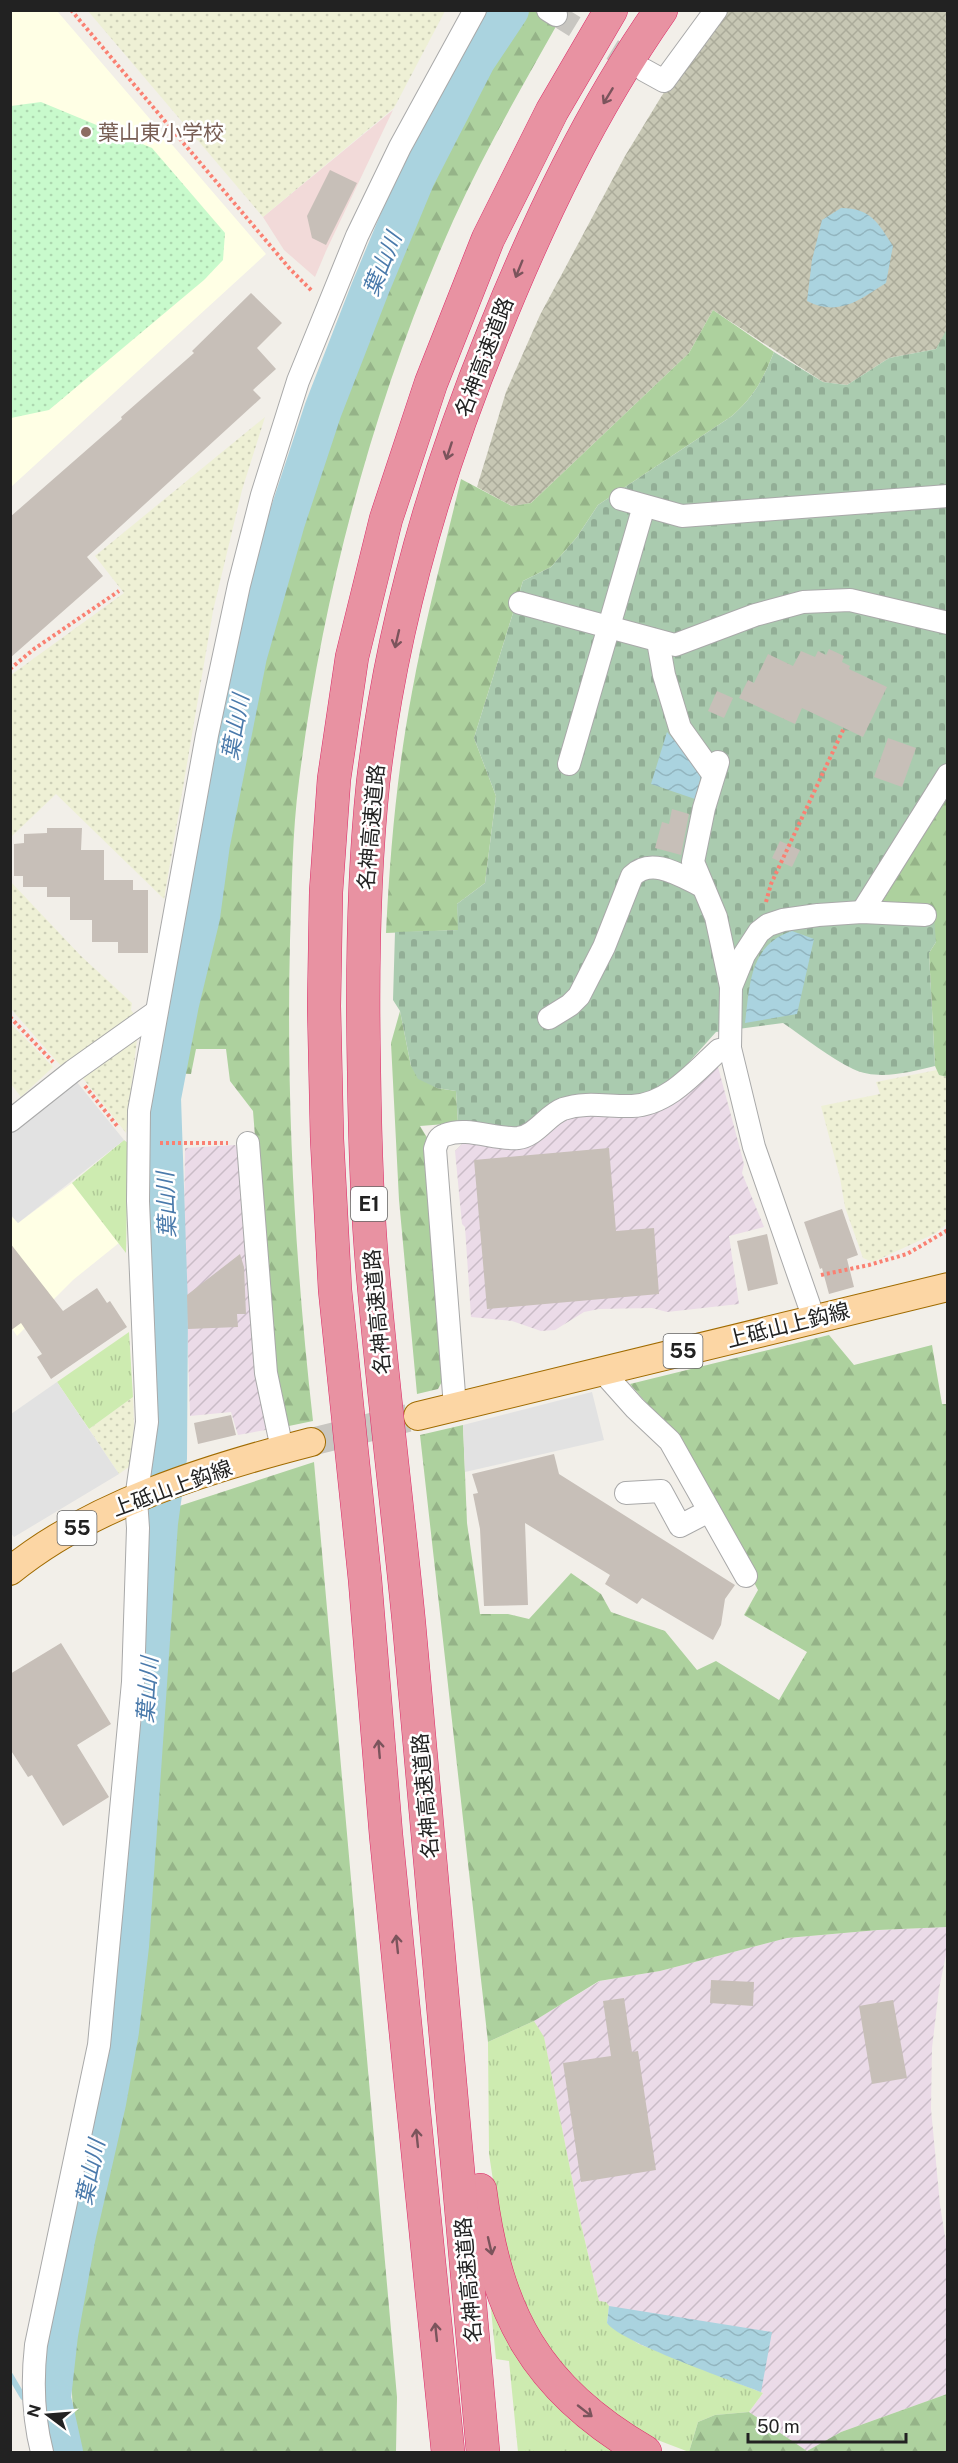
<svg xmlns="http://www.w3.org/2000/svg" width="958" height="2463" font-family="'Public Sans','Noto Sans JP',sans-serif">
	<style>
		.commercial { fill: #f2dad9 }
		.industrial { fill: url(#industrial-furrows) }
		.education { fill: #ffffe5 }
		.construction { fill: url(#construction-cross-hatch) }
		.farmland { fill: url(#farmland-dots) }
		.grass { fill: url(#grass-tufts) }
		.forest { fill: url(#forest-firs) }
		.cemetery { fill: url(#cemetery-stones) }
		.park { fill: url(#park-dots) }
		.parking { fill: #e2e2e2 }
		.water { fill: url(#water-waves) }
		.lines { fill: none; stroke-linecap: round; stroke-linejoin: round }
		.stream { stroke: #aad3df; stroke-width: 6 }
		.river { stroke: #aad3df; stroke-width: 38 }
		.building { fill: #c7bfb8 }
		.minor-tunnel { stroke: #c8c6c1; stroke-width: 22; stroke-dasharray: 22 11; stroke-linecap: butt }
		.major-tunnel { stroke: #c8c6c1; stroke-width: 28; stroke-dasharray: 28 14; stroke-linecap: butt }
		.minor-casing { stroke: #a9a9a9; stroke-width: 24 }
		.major-casing { stroke: #a06b00; stroke-width: 30 }
		.highway-casing { stroke: #dc2a67; stroke-width: 34 }
		.path { stroke: #fa8072; stroke-width: 4; stroke-dasharray: 3 3; stroke-linecap: butt }
		.minor { stroke: #fff; stroke-width: 22 }
		.major { stroke: #fcd6a4; stroke-width: 28 }
		.highway { stroke: #e892a2; stroke-width: 33 }
		.oneway { stroke: #7b545c }
		.education-dot { fill: #8d6e63; stroke: #fff; stroke-width: 2 }
		.labels { text-anchor: middle; dominant-baseline: central; stroke-width: 5; stroke-linejoin: round; paint-order: stroke }
		.shield { fill: #fff; stroke: #646464; stroke-width: 1.5 }
		.shield-label { font-size: 20px; font-weight: bold; fill: #222 }
		.education-label { font-size: 21px; fill: #785e54; stroke: #fff; text-anchor: start }
		.street-label { font-size: 21px; fill: #222; stroke: #fff }
		.water-label { font-size: 22px; font-style: italic; fill: #4a7aab; stroke: #fff }
	</style>
	<defs>
		<pattern id="industrial-furrows" width="10" height="10" patternUnits="userSpaceOnUse" patternTransform="scale(1.5)"><rect width="10" height="10" fill="#ebdbe8"/><path d="M-1 1l2-2M0 10L10 0M9 11l2-2" fill="none" stroke="#c9bcc7"/></pattern>
		<pattern id="construction-cross-hatch" width="8" height="8" patternUnits="userSpaceOnUse" patternTransform="scale(1.5)"><rect width="8" height="8" fill="#c7c7b4"/><path d="M0 0l8 8M0 8l8-8" fill="none" stroke="#abab9a"/></pattern>
		<pattern id="farmland-dots" width="8" height="8" patternUnits="userSpaceOnUse" patternTransform="scale(1.5)"><rect width="8" height="8" fill="#eef0d5"/><path d="M2 2h.1M6 6h.1" fill="none" stroke="#ccceb7" stroke-width="1.8" stroke-linecap="round"/></pattern>
		<pattern id="grass-tufts" width="24" height="20" patternUnits="userSpaceOnUse" patternTransform="scale(1.5)"><rect width="24" height="20" fill="#cdebb0"/><path d="M3 7l-1-3M5 7V3M7 7l1-3M15 17l-1-3M17 17v-4M19 17l1-3" fill="none" stroke="#b0c997"/></pattern>
		<pattern id="forest-firs" width="22" height="20" patternUnits="userSpaceOnUse" patternTransform="scale(1.5)"><rect width="22" height="20" fill="#add19e"/><path d="M5 1l3.5 6h-7zM16 11l3.5 6h-7z" fill="#95b388"/></pattern>
		<pattern id="cemetery-stones" width="16" height="16" patternUnits="userSpaceOnUse" patternTransform="scale(1.5)"><rect width="16" height="16" fill="#aacbaf"/><path d="M2 7V4a2 2 0 0 1 4 0v3zM10 15v-3a2 2 0 0 1 4 0v3z" fill="#92ae96"/></pattern>
		<pattern id="park-dots" width="8" height="8" patternUnits="userSpaceOnUse" patternTransform="scale(1.5)"><rect width="8" height="8" fill="#c8facc"/><path d="M2 2h.1M6 6h.1" fill="none" stroke="#acd6af" stroke-width="1.8" stroke-linecap="round"/></pattern>
		<pattern id="water-waves" width="16" height="10" patternUnits="userSpaceOnUse" patternTransform="scale(1.5)"><rect width="16" height="10" fill="#aad3df"/><path d="M0 5q4-4 8 0t8 0" fill="none" stroke="#92b5bf"/></pattern>
	</defs>
	<rect width="100%" height="100%" fill="#f2efe9"/>
	<!-- commercial -->
	<polygon class="commercial" points="393,110 326,251 315,277 284,250 263,217"/>
	<!-- industrial -->
	<g class="industrial">
		<polygon points="717,1063 744,1164 742,1173 764,1227 729,1236 739,1304 667,1312 652,1308 599,1309 584,1312 555,1330 541,1331 512,1321 471,1317 465,1227 462,1224 455,1151 465,1141 555,1124"/>
		<polygon points="235,1145 239,1150 271,1429 238,1435 231,1412 190,1416 184,1222 185,1148"/>
		<polygon points="947,1927 947,1950 939,1989 932,2048 931,2109 940,2205 947,2249 947,2394 841,2432 807,2451 749,2412 763,2393 639,2344 599,2301 581,2224 544,2038 532,2022 600,1981 660,1971 787,1938 878,1930"/>
	</g>
	<!-- education -->
	<g class="education">
		<polygon points="11,11 57,11 266,254 11,487"/>
		<polygon points="72,1183 119,1243 73,1280 17,1336 11,1327 10,1215 18,1223"/>
	</g>
	<!-- construction -->
	<polygon class="construction" points="722,11 947,11 948,329 942,341 936,349 889,358 847,385 823,382 713,310 689,353 531,503 512,506 477,487 506,392 540,315 625,156 661,97"/>
	<!-- farmland -->
	<g class="farmland">
		<polygon points="88,11 445,11 394,108 263,217"/>
		<polygon points="265,417 242,490 213,611 164,899 56,794 11,837 11,675 124,593 95,556"/>
		<polygon points="10,881 81,956 132,1003 131,1010 135,1015 61,1066 11,1009"/>
		<polygon points="10,1023 53,1067 21,1097 11,1084"/>
		<polygon points="137,1039 126,1133 82,1077"/>
		<polygon points="937,1070 939,1075 947,1077 947,1224 936,1233 873,1262 863,1258 845,1207 840,1178 821,1106 880,1094 876,1082"/>
		<polygon points="133,1397 134,1425 130,1466 119,1474 89,1429"/>
	</g>
	<!-- grass -->
	<g class="grass">
		<polygon points="124,1140 128,1143 126,1253 72,1183"/>
		<polygon points="129,1332 133,1397 89,1429 57,1382"/>
		<polygon points="534,2021 544,2037 581,2224 599,2301 606,2302 609,2306 607,2323 639,2344 763,2393 749,2412 715,2415 698,2422 689,2452 647,2436 602,2406 558,2364 525,2309 503,2246 489,2154 488,2042"/>
		<polygon points="490,2300 627,2452 518,2452 509,2361 496,2359"/>
	</g>
	<!-- forest -->
	<g class="forest">
		<path d="M518,11H538L559,21C522,87 484,152 453,221C375,396 323,591 299,781C292,834 292,888 290,941C286,1101 295,1262 313,1421L284,1427L279,1400L264,1251L253,1111L230,1081L226,1049H196L191,1074L174,1073L192,987L209,928L218,841L255,667L269,610L316,458L351,361L442,149Z"/>
		<path d="M713,310L774,352C763,379 755,396 732,416L598,505L577,537L551,567L523,581L474,738L496,796L485,883L457,904L459,930L386,933C390,852 397,771 412,692C425,621 444,550 461,479L512,506L531,503L689,353Z"/>
		<polygon points="947,788 947,1077 939,1075 935,1066 929,953 936,942 872,905"/>
		<polygon points="400,1011 411,1066 437,1088 456,1091 458,1123 420,1126 431,1144 446,1374 438,1389 417,1394 399,1200 391,1043"/>
		<polygon points="829,1335 854,1365 932,1345 942,1404 948,1404 947,1927 878,1930 787,1938 660,1971 599,1981 534,2021 488,2042 420,1435 463,1425 467,1523 480,1614 508,1614 529,1619 571,1573 601,1594 611,1612 665,1631 697,1670 716,1661 779,1700 807,1652 744,1615 758,1590 680,1442 630,1384"/>
		<polygon points="314,1462 397,2397 396,2452 80,2452 74,2430 70,2358 93,2222 120,2098 145,1955 170,1509"/>
		<polygon points="947,2394 947,2452 689,2452 698,2422 715,2415 749,2412 807,2451 841,2432"/>
	</g>
	<!-- cemetery -->
	<path class="cemetery" d="M947,329V788L873,905H933L936,942L929,953L935,1066C910,1072 878,1081 853,1069C830,1058 805,1038 783,1023L716,1032L674,1079L639,1098L516,1129L458,1123L456,1091L437,1088L418,1079L411,1066L400,1011L393,1000L395,932L458,930L457,904L485,883L496,796L474,738L523,581L551,567L577,537L598,505L732,416C755,396 763,379 774,352L823,382L847,385L889,358L936,349Z"/>
	<!-- park -->
	<polygon class="park" points="41,102 152,148 225,233 223,260 204,280 49,410 11,418 11,106"/>
	<!-- parking -->
	<g class="parking">
		<polygon points="76,1081 124,1140 18,1223 11,1215 10,1133"/>
		<polygon points="57,1382 119,1474 14,1537 10,1532 11,1414"/>
		<polygon points="592,1392 604,1440 465,1472 463,1425"/>
	</g>
	<!-- water -->
	<g class="water">
		<path d="M841,208C871,208 878,223 893,246L886,283C859,300 839,317 807,301L812,260L822,220Z"/>
		<polygon points="667,732 700,770 701,776 695,799 651,784"/>
		<path d="M792,931L814,939L797,1014L745,1023C750,985 749,945 792,931Z"/>
		<path d="M609,2306L772,2332L761,2392C733,2381 620,2342 607,2323Z"/>
	</g>
	<g class="lines">
		<!-- stream -->
		<g class="stream">
			<polyline points="10,2375 23,2397"/>
			<polyline points="52,2398 60,2433"/>
		</g>
		<!-- river -->
		<polyline class="river" points="64,2452 52,2398 59,2335 77,2235 107,2103 120,2031 130,1946 159,1523 168,1458 169,1307 162,1098 180,1004 201,917 211,844 248,656 286,522 323,410 370,289 416,178 476,61 510,10"/>
	</g>
	<!-- building -->
	<g class="building">
		<polygon points="330,170 357,183 326,245 312,238 307,216"/>
		<polygon points="251,293 282,323 257,348 276,369 253,390 261,398 87,557 103,576 10,658 10,517 122,419 121,417 194,353 192,351"/>
		<polygon points="829,649 844,656 842,662 850,666 849,669 887,687 863,737 802,708 795,724 739,698 748,680 754,683 768,654 793,666 801,651 815,657 818,651 826,655"/>
		<polygon points="717,691 733,698 724,718 708,711"/>
		<polygon points="888,738 916,748 902,787 874,777"/>
		<polygon points="672,809 689,814 681,855 655,848 662,822 669,824"/>
		<polygon points="47,828 82,828 81,850 104,850 104,880 133,880 133,890 148,890 148,953 118,953 118,942 92,942 92,920 70,920 70,897 47,897 47,887 23,887 23,876 14,876 14,844 24,843 24,834 47,833"/>
		<polygon points="780,841 800,850 792,867 772,858"/>
		<polygon points="609,1148 616,1231 654,1228 659,1294 487,1309 474,1160"/>
		<polygon points="842,1209 858,1255 847,1259 854,1287 829,1294 822,1268 820,1269 804,1222"/>
		<polygon points="767,1234 778,1284 748,1291 737,1241"/>
		<polygon points="10,1243 63,1311 97,1288 107,1303 110,1301 127,1327 51,1379 37,1357 42,1354 21,1323 10,1331"/>
		<polygon points="240,1254 244,1267 246,1314 237,1314 238,1327 188,1329 187,1295"/>
		<polygon points="231,1415 236,1435 198,1444 194,1423"/>
		<polygon points="554,1454 559,1474 735,1585 725,1599 721,1625 713,1640 642,1598 637,1604 605,1584 610,1575 525,1523 528,1605 484,1606 480,1529 473,1494 478,1493 472,1474"/>
		<polygon points="61,1643 111,1724 77,1745 109,1797 63,1826 32,1775 28,1777 10,1749 10,1674"/>
		<polygon points="711,1980 754,1982 753,2006 710,2003"/>
		<polygon points="624,1998 632,2052 638,2051 656,2170 581,2182 563,2063 611,2056 603,2001"/>
		<polygon points="893,2000 907,2078 872,2084 859,2006"/>
	</g>
	<g class="lines">
		<!-- minor-tunnel -->
		<polyline class="minor-tunnel" points="556,15 639,66"/>
		<!-- major-tunnel -->
		<polyline class="major-tunnel" points="311,1442 408,1418"/>
		<defs>
			<g id="minor">
				<polyline points="548,10 556,15"/>
				<polyline points="644,70 664,81 716,10"/>
				<polyline points="621,499 682,516 948,496"/>
				<polyline points="520,603 675,645 755,615 803,602 850,600 948,623"/>
				<polyline points="658,641 664,675 680,728 713,774"/>
				<polyline points="718,762 704,808 693,862 716,917 731,987"/>
				<polyline points="569,764 644,506"/>
				<polyline points="862,912 948,775"/>
				<path d="M549,1018L570,1005L579,996L604,947L632,876C652,856 681,876 702,886"/>
				<polyline points="10,1121 73,1071 156,1012"/>
				<polyline points="248,1143 266,1373 282,1449"/>
				<polyline points="814,1319 754,1147 730,1048 731,987 744,955 759,932 768,925 783,920 818,915 862,912 925,915"/>
				<polyline points="602,1371 635,1408 670,1441 746,1576"/>
				<path d="M455,1407L435,1149C437,1143 438,1137 445,1135C467,1126 495,1140 518,1138C536,1136 547,1115 563,1109C586,1101 609,1107 632,1106C667,1105 694,1073 719,1050L730,1048"/>
				<polyline points="626,1493 661,1491 680,1526 709,1511"/>
				<path d="M42,2452C33,2417 32,2381 36,2345L99,2045L133,1682L138,1528L136,1499L147,1422L138,1201L139,1111L207,735L239,585L262,495L298,381L357,236L400,147L475,10"/>
			</g>
			<g id="major">
				<polyline points="418,1416 948,1287"/>
				<path d="M10,1571C92,1504 210,1468 311,1442"/>
			</g>
			<g id="highway">
				<path d="M480,2190C496,2314 536,2389 645,2452"/>
				<polyline points="448,2452 386,1835 365,1580 335,1290 327,1139 324,1006 326,892 334,779 352,657 386,519 431,383 488,239 552,111 611,10"/>
				<path d="M483,2452C459,2176 435,1900 409,1624C398,1512 384,1399 374,1286C367,1215 365,1144 364,1072C362,976 363,879 373,783C391,628 434,478 493,334C538,222 591,110 661,10"/>
			</g>
		</defs>
		<!-- minor casing -->
		<use href="#minor" class="minor-casing"/>
		<!-- major casing -->
		<use href="#major" class="major-casing"/>
		<!-- highway casing -->
		<use href="#highway" class="highway-casing"/>
		<!-- path -->
		<g class="path">
			<polyline points="71,10 290,269 313,292"/>
			<polyline points="10,669 34,649 119,591"/>
			<polyline points="766,902 771,884 844,728"/>
			<polyline points="10,1017 53,1062"/>
			<polyline points="85,1086 118,1127"/>
			<polyline points="160,1143 228,1143"/>
			<polyline points="821,1275 869,1265 907,1254 948,1230"/>
		</g>
		<!-- minor -->
		<use href="#minor" class="minor"/>
		<!-- major -->
		<use href="#major" class="major"/>
		<!-- highway -->
		<use href="#highway" class="highway"/>
	</g>
	<!-- one-way arrows -->
	<defs><path id="oneway-shaft" d="M-6 0H5M1.5-3L5.5 0L1.5 3" fill="none" stroke-width="1.6" stroke-linecap="round" stroke-linejoin="round" transform="scale(1.5)"/></defs>
	<g class="oneway">
		<use href="#oneway-shaft" transform="translate(608 96) rotate(121)"/>
		<use href="#oneway-shaft" transform="translate(519 269) rotate(112)"/>
		<use href="#oneway-shaft" transform="translate(449 451) rotate(108)"/>
		<use href="#oneway-shaft" transform="translate(397 639) rotate(103)"/>
		<use href="#oneway-shaft" transform="translate(379 1749) rotate(-95)"/>
		<use href="#oneway-shaft" transform="translate(397 1944) rotate(-96)"/>
		<use href="#oneway-shaft" transform="translate(417 2138) rotate(-96)"/>
		<use href="#oneway-shaft" transform="translate(490 2246) rotate(77)"/>
		<use href="#oneway-shaft" transform="translate(436 2332) rotate(-96)"/>
		<use href="#oneway-shaft" transform="translate(585 2411) rotate(38)"/>
	</g>
	<!-- markers -->
	<circle class="education-dot" cx="86" cy="132" r="6"/>
	<g class="labels">
		<!-- shield labels -->
		<g class="shield">
			<rect x="351" y="1187" width="36" height="34" rx="4.5"/>
			<rect x="663.5" y="1334" width="39" height="34" rx="4.5"/>
			<rect x="57.5" y="1511" width="39" height="34" rx="4.5"/>
		</g>
		<g class="shield-label">
			<text x="369" y="1204">E1</text>
			<text x="683" y="1351">55</text>
			<text x="77" y="1528">55</text>
		</g>
		<!-- education labels -->
		<g class="education-label">
			<text x="98" y="132">葉山東小学校</text>
		</g>
		<!-- street labels -->
		<g class="street-label">
			<text transform="translate(484 357) rotate(-69)">名神高速道路</text>
			<text transform="translate(371 827) rotate(-85)">名神高速道路</text>
			<text transform="translate(377 1312) rotate(-95)">名神高速道路</text>
			<text transform="translate(788 1325) rotate(-14)">上砥山上鈎線</text>
			<text transform="translate(172 1488) rotate(-20)">上砥山上鈎線</text>
			<text transform="translate(425 1796) rotate(-95)">名神高速道路</text>
			<text transform="translate(468 2280) rotate(-95)">名神高速道路</text>
		</g>
		<!-- water labels -->
		<g class="water-label">
			<text transform="translate(382 264) rotate(-68)">葉山川</text>
			<text transform="translate(235 727) rotate(-80)">葉山川</text>
			<text transform="translate(166 1205) rotate(-92)">葉山川</text>
			<text transform="translate(147 1690) rotate(-86)">葉山川</text>
			<text transform="translate(90 2172) rotate(-78)">葉山川</text>
		</g>
	</g>
	<!-- border -->
	<rect width="958" height="2463" fill="none" stroke="#222222" stroke-width="24"/>
	<!-- north arrow -->
	<g transform="translate(48 2415) rotate(286)" stroke="#ffffff" stroke-width="4.5" paint-order="stroke">
	<path d="M0-4.5L10 22L0 15L-10 22Z" fill="#222222"/>
	<text y="-9" font-size="16" font-weight="bold" text-anchor="middle" fill="#222222">N</text>
	</g>
	<!-- scale -->
	<path d="M748 2433v9h158v-9" fill="none" stroke="#222222" stroke-width="3"/>
	<text x="757" y="2433" font-size="18" fill="#222222" stroke="#ffffff" stroke-width="4.5" paint-order="stroke">50 m</text>
</svg>
